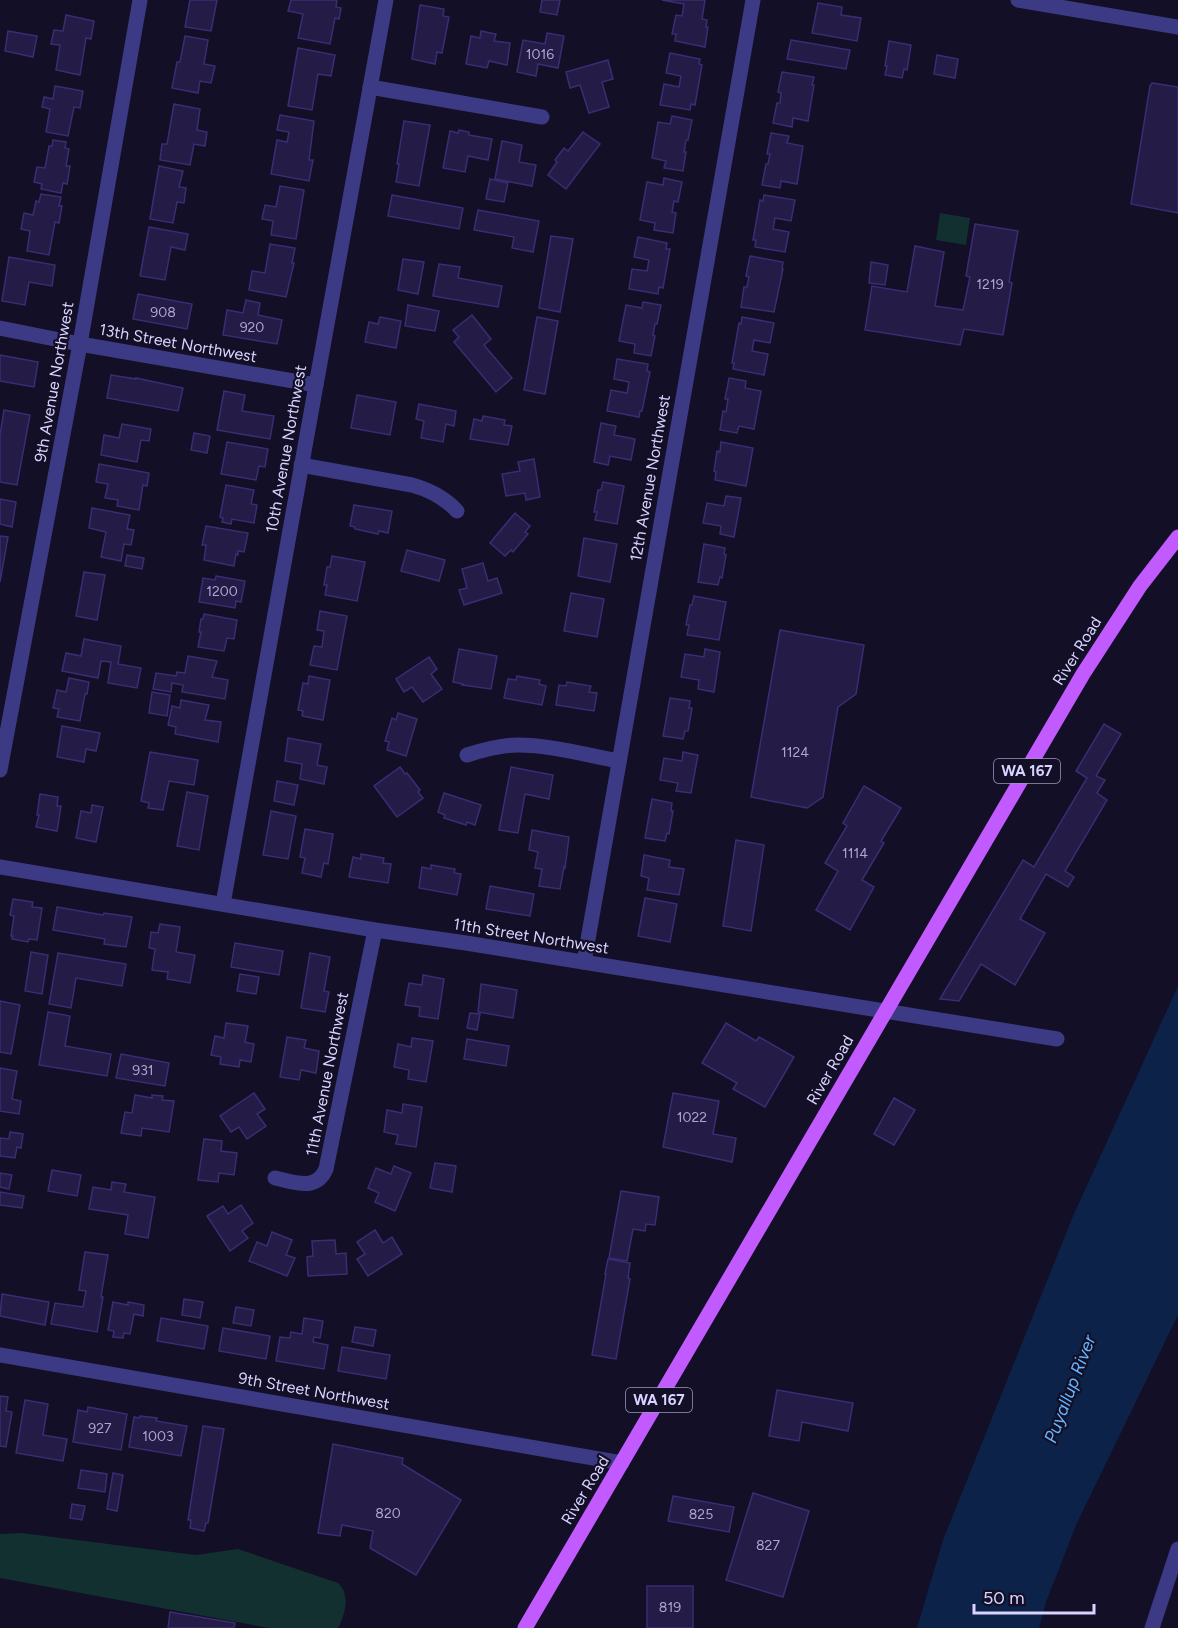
<svg xmlns="http://www.w3.org/2000/svg" width="1178" height="1628" font-family="Figtree,sans-serif">
	<style>
		.green { fill: #12302f }
		.water { fill: #0c2248 }
		.building { fill: #241b47; stroke: #3b2d73; stroke-width: 1.5 }
		.lines { fill: none; stroke-linecap: round; stroke-linejoin: round }
		.minor { stroke: #3d3a85; stroke-width: 15 }
		.major { stroke: #c25bff; stroke-width: 15 }
		.labels { text-anchor: middle; dominant-baseline: central; stroke-width: 4.5; stroke-linejoin: round; paint-order: stroke }
		.number-label { font-size: 14px; fill: #aca6d1 }
		.shield { fill: #130f26; stroke: #9e99be; stroke-width: 1.5 }
		.shield-label { font-size: 15px; font-weight: bold; fill: #d9d4ff }
		.street-label { font-size: 16px; fill: #d9d4ff; stroke: #130f26 }
		.water-label { font-size: 18px; font-style: italic; fill: #62b6ff; stroke: #130f26 }
	</style>
	<rect width="100%" height="100%" fill="#130f26"/>
	<!-- green -->
	<g class="green">
		<polygon points="940,213 970,218 966,245 936,240"/>
		<path d="M21,1533L196,1555L238,1549L338,1583C351,1595 345,1614 338,1628H269L0,1578V1534Z"/>
	</g>
	<!-- water -->
	<polygon class="water" points="1178,986 1178,1315 1077,1523 1046,1602 1039,1628 917,1628 943,1540 1073,1216"/>
	<!-- building -->
	<g class="building">
		<polygon points="190,0 217,0 211,31 185,27"/>
		<polygon points="291,0 337,0 336,7 341,8 339,19 335,18 330,44 298,38 303,14 288,11"/>
		<polygon points="542,0 560,0 557,15 540,12"/>
		<polygon points="662,0 705,0 702,19 707,20 706,27 708,27 705,47 675,41 676,34 672,34 676,15 682,16 684,4"/>
		<polygon points="818,3 842,7 841,15 861,18 857,41 812,33"/>
		<polygon points="420,5 444,9 443,16 449,17 442,53 437,52 435,64 412,59"/>
		<polygon points="66,15 94,21 91,39 86,38 80,75 56,70 60,45 51,44 54,30 63,31"/>
		<polygon points="8,31 37,36 33,57 5,51"/>
		<polygon points="481,31 496,34 494,41 510,43 507,65 489,61 487,68 466,64 471,36 480,38"/>
		<polygon points="547,33 564,36 558,68 538,64 536,76 517,72 523,40 545,44"/>
		<polygon points="185,36 208,40 204,64 215,66 211,83 200,81 198,93 172,88 177,62 180,62"/>
		<polygon points="791,40 850,50 846,69 787,59"/>
		<polygon points="889,41 911,45 907,70 904,69 902,78 885,75 887,66 885,66"/>
		<polygon points="298,48 335,55 331,76 318,74 312,110 288,106"/>
		<polygon points="670,53 700,59 699,64 702,65 695,105 691,104 690,110 660,105 664,84 679,87 681,76 666,73"/>
		<polygon points="937,55 958,59 955,78 934,74"/>
		<polygon points="608,60 613,79 602,82 609,107 589,113 580,85 570,88 566,72"/>
		<polygon points="782,72 814,77 812,85 814,85 808,121 793,118 792,127 773,123 777,103 780,103 781,93 778,92"/>
		<polygon points="1152,83 1178,87 1178,213 1131,204 1150,86"/>
		<polygon points="55,86 83,91 80,108 74,107 68,136 46,132 50,109 42,107 44,97 53,99"/>
		<polygon points="174,104 200,109 197,130 207,132 205,146 194,144 190,165 160,160 162,144 167,144"/>
		<polygon points="280,115 314,121 309,160 313,160 309,181 271,174 277,140 287,142 289,132 277,130"/>
		<polygon points="672,116 692,120 688,140 686,140 684,152 686,152 683,171 664,168 666,161 652,158 658,122 670,124"/>
		<polygon points="404,121 430,125 419,186 396,182 399,164 397,164"/>
		<polygon points="459,130 469,132 469,135 492,139 488,160 468,156 465,172 443,168 450,131 458,133"/>
		<polygon points="583,132 600,144 566,189 548,175 557,162 555,160 564,148 568,151"/>
		<polygon points="771,133 789,136 787,143 803,146 797,184 781,181 780,188 762,185 766,164 768,164 770,154 767,154"/>
		<polygon points="53,140 66,142 65,148 69,149 66,166 70,166 67,184 63,183 61,193 41,189 42,184 34,182 37,167 45,168 49,146 52,146"/>
		<polygon points="502,141 522,145 519,162 536,165 532,186 495,179"/>
		<polygon points="159,166 183,171 179,187 186,188 184,203 177,202 173,223 150,219"/>
		<polygon points="664,178 682,182 678,202 674,201 672,212 676,213 673,233 654,230 655,223 640,220 647,182 663,185"/>
		<polygon points="490,179 508,183 504,202 486,199"/>
		<polygon points="280,186 304,190 296,239 271,235 273,221 262,219 265,205 276,207"/>
		<polygon points="41,194 61,197 59,206 62,206 59,223 55,222 49,255 27,251 30,231 21,229 24,213 33,215 36,201 39,202"/>
		<polygon points="392,195 463,208 459,229 388,216"/>
		<polygon points="764,195 795,200 791,221 775,218 773,229 789,232 785,252 755,247 756,240 753,240 760,200 763,201"/>
		<polygon points="478,210 539,221 533,252 512,248 514,237 474,230"/>
		<polygon points="975,224 1018,231 1009,282 1012,283 1003,335 964,329 960,345 865,330 872,286 907,292 915,246 944,252 935,306 963,310 970,277 966,276"/>
		<polygon points="149,227 188,234 185,250 171,247 165,280 140,276"/>
		<polygon points="551,236 573,239 560,312 539,308"/>
		<polygon points="638,237 667,243 666,249 670,249 663,288 659,287 658,294 629,289 632,269 647,271 649,260 634,257"/>
		<polygon points="270,244 295,248 292,263 294,263 286,297 249,290 252,271 265,273"/>
		<polygon points="750,256 783,262 782,269 783,269 774,312 741,307 744,287 747,287 749,277 746,276"/>
		<polygon points="9,257 55,265 52,286 29,282 25,305 2,301"/>
		<polygon points="403,259 424,262 418,294 398,290"/>
		<polygon points="871,262 888,265 885,285 869,283"/>
		<polygon points="439,264 460,267 458,278 502,286 498,307 433,296"/>
		<polygon points="138,294 192,304 187,329 133,319"/>
		<polygon points="246,300 260,303 258,315 282,320 277,344 223,335 227,310 243,313"/>
		<polygon points="643,302 661,305 657,324 655,324 653,335 655,336 651,356 634,353 635,344 619,341 626,305 642,308"/>
		<polygon points="408,305 439,311 435,331 405,326"/>
		<polygon points="472,315 491,339 484,345 512,378 496,392 454,342 459,337 453,330"/>
		<polygon points="380,317 401,321 396,348 365,342 369,322 378,324"/>
		<polygon points="537,317 558,321 545,394 524,390"/>
		<polygon points="742,317 774,323 770,343 754,340 752,351 768,354 764,375 733,369 734,363 732,363 739,323 741,324"/>
		<polygon points="0,355 38,362 34,387 0,381"/>
		<polygon points="617,359 648,364 647,371 650,372 642,411 640,411 639,417 607,411 611,390 627,393 629,382 614,379"/>
		<polygon points="111,375 136,379 136,378 183,388 178,411 107,398"/>
		<polygon points="729,378 746,381 745,388 761,391 754,429 739,426 737,433 720,430 723,411 726,412 728,399 725,399"/>
		<polygon points="224,391 245,395 242,411 274,416 270,439 217,430"/>
		<polygon points="357,395 396,402 390,435 351,428"/>
		<polygon points="419,404 456,411 454,426 446,424 443,442 421,438 424,421 416,419"/>
		<polygon points="4,410 30,415 17,485 0,482 0,435"/>
		<polygon points="483,416 505,420 504,425 512,426 508,445 470,439 474,419 482,421"/>
		<polygon points="601,423 616,426 614,435 635,439 631,460 610,456 608,465 594,462"/>
		<polygon points="122,424 151,429 149,441 141,440 137,462 101,455 104,435 119,438"/>
		<polygon points="194,433 210,436 207,453 191,450"/>
		<polygon points="227,442 268,449 265,467 259,466 256,480 221,474"/>
		<polygon points="721,442 753,448 746,486 715,480 716,472 714,471 717,451 720,452"/>
		<polygon points="534,459 540,497 526,500 525,493 506,496 502,474 520,471 518,462"/>
		<polygon points="99,464 149,473 147,486 143,485 139,510 117,506 118,500 105,498 108,484 96,482"/>
		<polygon points="603,482 624,486 617,524 595,520 597,512 594,512 598,490 601,490"/>
		<polygon points="226,485 254,490 251,504 257,505 254,523 232,519 231,524 222,522 223,518 220,517"/>
		<polygon points="726,496 741,498 734,537 720,534 721,526 703,523 707,503 724,506"/>
		<polygon points="0,499 16,502 12,527 0,524"/>
		<polygon points="354,505 392,511 388,533 379,531 378,534 355,529 355,527 350,526"/>
		<polygon points="92,508 130,515 127,529 134,530 131,545 124,544 121,561 101,557 106,532 89,528"/>
		<polygon points="515,513 530,526 525,532 528,534 513,552 511,550 505,556 490,543"/>
		<polygon points="206,526 248,533 244,552 238,551 238,555 236,554 234,566 204,560 206,545 202,545"/>
		<polygon points="0,536 8,537 0,582"/>
		<polygon points="584,538 617,544 610,582 578,576"/>
		<polygon points="704,544 725,548 724,554 726,555 722,578 720,577 718,585 698,582"/>
		<polygon points="407,550 445,560 439,581 401,571"/>
		<polygon points="127,555 144,558 142,569 125,566"/>
		<polygon points="332,556 365,562 357,601 325,595 327,585 324,585 327,567 330,567"/>
		<polygon points="483,563 488,581 497,578 502,593 464,605 459,590 467,588 462,569"/>
		<polygon points="84,572 105,575 97,620 76,616"/>
		<polygon points="216,576 245,581 241,602 236,601 235,608 199,602 203,578 215,580"/>
		<polygon points="571,593 604,599 597,637 564,631"/>
		<polygon points="694,596 726,602 719,640 687,635 689,625 686,625 690,605 692,605"/>
		<polygon points="320,611 347,616 337,670 310,665 314,646 322,647 324,631 317,630"/>
		<polygon points="204,614 237,620 234,639 227,638 224,651 198,647 201,632 199,632 201,619 203,619"/>
		<polygon points="780,630 864,645 856,694 838,707 823,797 807,808 751,797"/>
		<polygon points="84,639 121,646 118,664 141,668 137,688 108,683 111,662 101,661 98,678 62,671 66,653 81,656"/>
		<polygon points="459,649 497,656 491,689 462,685 463,684 453,682"/>
		<polygon points="705,649 720,652 714,692 698,689 699,680 681,677 685,654 704,657"/>
		<polygon points="188,656 217,661 212,677 228,680 225,699 182,692 183,685 172,683 171,692 153,689 156,673 176,676 177,672 185,673"/>
		<polygon points="429,657 437,669 431,674 442,689 423,702 412,687 404,692 396,679"/>
		<polygon points="309,676 330,680 323,720 302,716 303,711 298,710 303,683 308,684"/>
		<polygon points="517,676 540,680 539,684 546,686 542,705 504,698 508,679 516,680"/>
		<polygon points="69,678 89,682 87,694 85,694 80,721 57,717 59,709 53,708 57,690 66,692"/>
		<polygon points="567,682 591,686 589,692 597,693 594,711 556,705 559,685 566,686"/>
		<polygon points="152,692 170,695 167,716 149,713"/>
		<polygon points="670,698 690,701 689,708 692,708 688,731 685,731 683,739 663,736"/>
		<polygon points="181,700 209,705 205,720 221,722 218,742 175,734 176,727 168,725 172,706 180,708"/>
		<polygon points="398,713 417,719 406,756 387,750 389,742 385,741 392,718 396,720"/>
		<polygon points="1104,724 1121,734 1096,776 1105,780 1097,793 1107,800 1065,871 1074,877 1068,887 1046,874 1020,919 1045,933 1015,985 981,964 959,1001 940,999 1023,860 1034,867 1087,778 1076,771"/>
		<polygon points="62,726 100,733 96,751 86,749 84,762 57,757"/>
		<polygon points="288,738 321,744 317,765 327,767 324,784 300,779 302,764 285,761"/>
		<polygon points="150,752 198,760 194,785 169,781 163,810 148,808 149,803 141,801"/>
		<polygon points="683,752 698,755 691,793 676,791 678,783 660,780 664,758 682,761"/>
		<polygon points="400,767 405,774 407,773 420,790 418,792 423,798 397,817 374,786"/>
		<polygon points="511,767 553,775 549,799 525,794 518,833 499,830"/>
		<polygon points="277,781 298,785 294,805 274,801"/>
		<polygon points="864,786 901,808 881,841 884,843 862,880 874,887 850,930 816,910 838,871 825,863 847,826 843,823"/>
		<polygon points="187,792 208,796 199,850 177,846"/>
		<polygon points="444,793 481,805 475,825 467,822 466,825 444,818 445,815 438,812"/>
		<polygon points="40,794 58,797 57,806 61,806 57,831 36,827 39,815 37,815"/>
		<polygon points="652,799 672,803 671,811 673,811 669,834 667,833 665,841 645,838"/>
		<polygon points="92,805 103,807 96,842 76,838 81,811 91,813"/>
		<polygon points="271,811 296,816 288,859 263,855"/>
		<polygon points="305,829 333,834 328,864 324,863 321,877 302,873 305,858 300,857"/>
		<polygon points="532,830 569,837 565,868 564,867 560,889 539,886 542,869 535,868 538,852 529,850"/>
		<polygon points="736,840 764,845 751,931 723,926"/>
		<polygon points="361,854 384,858 383,863 391,864 388,883 349,877 353,857 361,859"/>
		<polygon points="644,855 670,860 669,867 684,869 679,895 647,890 649,878 641,876"/>
		<polygon points="431,865 455,869 454,873 461,874 457,895 419,888 422,867 431,869"/>
		<polygon points="490,886 534,894 530,916 486,909"/>
		<polygon points="645,898 677,904 670,942 638,936"/>
		<polygon points="13,899 33,902 32,907 42,908 37,940 29,939 28,942 12,939 13,936 11,936 14,916 10,915"/>
		<polygon points="57,907 103,915 104,913 132,917 126,947 104,944 105,939 53,930"/>
		<polygon points="160,924 180,927 176,952 195,955 190,983 167,979 168,972 152,970 155,949 149,948 151,932 158,933"/>
		<polygon points="235,943 283,951 279,975 231,967"/>
		<polygon points="31,952 48,955 42,994 25,991"/>
		<polygon points="58,953 126,964 122,986 76,978 71,1008 49,1004"/>
		<polygon points="310,953 330,957 324,991 329,992 325,1012 301,1008"/>
		<polygon points="240,974 259,977 256,994 237,991"/>
		<polygon points="423,975 444,979 438,1019 419,1016 420,1007 405,1005 409,983 422,985"/>
		<polygon points="481,984 517,990 513,1018 478,1012"/>
		<polygon points="0,1001 20,1005 11,1054 0,1052"/>
		<polygon points="48,1012 70,1016 65,1046 111,1054 107,1076 39,1065"/>
		<polygon points="470,1013 480,1014 477,1030 467,1028"/>
		<polygon points="226,1023 248,1026 245,1042 254,1044 251,1062 240,1060 239,1067 220,1064 221,1057 211,1055 215,1036 224,1038"/>
		<polygon points="726,1023 756,1041 759,1037 794,1057 765,1107 733,1089 737,1083 702,1063"/>
		<polygon points="287,1037 306,1040 304,1048 319,1051 316,1073 301,1070 299,1080 280,1077"/>
		<polygon points="412,1038 433,1041 426,1082 408,1079 409,1070 394,1067 398,1044 411,1047"/>
		<polygon points="467,1039 509,1046 506,1066 464,1059"/>
		<polygon points="121,1054 169,1063 165,1086 116,1078"/>
		<polygon points="0,1068 17,1071 12,1099 21,1101 19,1114 0,1111"/>
		<polygon points="254,1093 265,1109 257,1114 266,1126 247,1139 239,1127 231,1132 220,1116"/>
		<polygon points="673,1093 719,1101 713,1134 736,1138 732,1162 663,1147"/>
		<polygon points="135,1095 152,1098 152,1095 163,1096 162,1100 174,1101 169,1132 142,1128 141,1136 121,1133 125,1112 132,1113"/>
		<polygon points="894,1098 915,1110 894,1145 874,1134"/>
		<polygon points="403,1104 422,1107 416,1147 396,1144 398,1135 384,1132 387,1110 402,1113"/>
		<polygon points="10,1132 23,1134 21,1148 17,1147 15,1158 0,1156 0,1138 9,1139"/>
		<polygon points="204,1139 222,1141 221,1151 237,1153 234,1175 219,1173 218,1182 198,1180"/>
		<polygon points="435,1163 456,1166 452,1192 430,1188"/>
		<polygon points="394,1166 411,1173 395,1211 375,1202 379,1193 368,1188 376,1168 391,1174"/>
		<polygon points="52,1170 81,1175 77,1196 48,1191"/>
		<polygon points="0,1173 12,1175 9,1189 0,1187"/>
		<polygon points="112,1182 126,1184 124,1192 155,1197 148,1238 125,1234 128,1215 89,1209 93,1187 111,1190"/>
		<polygon points="621,1191 659,1197 655,1225 646,1224 645,1231 633,1229 627,1261 609,1258"/>
		<polygon points="0,1192 24,1196 22,1208 0,1205"/>
		<polygon points="241,1205 253,1223 242,1231 248,1238 230,1251 207,1216 223,1206 228,1214"/>
		<polygon points="375,1230 383,1243 392,1237 402,1254 368,1276 357,1259 365,1254 357,1242"/>
		<polygon points="272,1232 292,1240 286,1255 295,1258 287,1276 249,1261 257,1242 267,1246"/>
		<polygon points="335,1240 336,1254 346,1253 347,1274 308,1276 307,1257 313,1256 312,1241"/>
		<polygon points="85,1252 108,1255 101,1297 103,1297 97,1332 51,1324 55,1303 83,1307 86,1291 79,1290"/>
		<polygon points="608,1259 630,1263 628,1278 630,1279 616,1359 592,1355 606,1274 605,1274"/>
		<polygon points="2,1294 49,1302 45,1325 0,1316"/>
		<polygon points="184,1299 203,1302 200,1318 182,1315"/>
		<polygon points="113,1302 128,1305 128,1302 144,1305 143,1316 134,1314 130,1334 124,1333 123,1338 113,1337 114,1331 108,1330"/>
		<polygon points="236,1307 254,1310 251,1326 233,1323"/>
		<polygon points="161,1318 208,1326 204,1349 157,1341"/>
		<polygon points="304,1318 323,1321 320,1338 314,1337 313,1342 328,1345 324,1369 276,1361 280,1337 290,1338 291,1332 302,1334"/>
		<polygon points="355,1327 376,1330 373,1346 352,1342"/>
		<polygon points="223,1328 270,1336 266,1359 219,1351"/>
		<polygon points="342,1347 390,1355 386,1379 338,1371"/>
		<polygon points="777,1390 853,1403 848,1431 802,1422 799,1441 769,1436"/>
		<polygon points="0,1396 8,1397 6,1411 12,1412 6,1447 0,1446"/>
		<polygon points="25,1400 48,1404 43,1435 67,1439 63,1461 16,1453"/>
		<polygon points="88,1407 127,1414 121,1450 73,1442 78,1410 87,1412"/>
		<polygon points="140,1416 157,1418 156,1421 187,1426 181,1456 129,1447 134,1417 139,1418"/>
		<polygon points="203,1426 224,1429 208,1523 206,1523 204,1531 190,1528 191,1520 188,1520"/>
		<polygon points="333,1444 403,1458 402,1464 461,1500 416,1575 370,1548 373,1531 342,1525 340,1536 318,1533"/>
		<polygon points="81,1470 107,1474 105,1492 78,1488"/>
		<polygon points="113,1473 123,1475 117,1511 107,1509"/>
		<polygon points="753,1493 809,1511 783,1597 726,1580"/>
		<polygon points="673,1496 734,1507 729,1532 668,1521"/>
		<polygon points="72,1504 85,1506 82,1520 70,1518"/>
		<rect x="647" y="1586" width="46" height="42"/>
		<polygon points="170,1612 235,1623 234,1628 168,1628"/>
	</g>
	<g class="lines">
		<!-- minor -->
		<g class="minor">
			<polyline points="1018,0 1178,27"/>
			<polyline points="370,87 542,117"/>
			<polyline points="0,328 80,344 316,385"/>
			<path d="M301,465L412,485C430,490 444,497 457,511"/>
			<path d="M467,755C483,750 500,745 517,745C551,745 586,755 619,761"/>
			<polyline points="0,770 80,344 140,0"/>
			<polyline points="0,867 375,930 466,943 1057,1039"/>
			<polyline points="223,904 316,385 386,0"/>
			<polyline points="584,962 753,0"/>
			<path d="M275,1178C294,1182 316,1192 326,1169L375,930"/>
			<polyline points="0,1355 622,1463"/>
			<polyline points="1152,1628 1178,1549"/>
		</g>
		<!-- major -->
		<polyline class="major" points="525,1628 1083,674 1140,586 1178,537"/>
	</g>
	<g class="labels">
		<!-- number labels -->
		<g class="number-label">
			<text x="540" y="54">1016</text>
			<text x="990" y="284">1219</text>
			<text x="163" y="312">908</text>
			<text x="252" y="327">920</text>
			<text x="222" y="591">1200</text>
			<text x="795" y="752">1124</text>
			<text x="855" y="853">1114</text>
			<text x="143" y="1070">931</text>
			<text x="692" y="1117">1022</text>
			<text x="100" y="1428">927</text>
			<text x="158" y="1436">1003</text>
			<text x="388" y="1513">820</text>
			<text x="701" y="1514">825</text>
			<text x="768" y="1545">827</text>
			<text x="670" y="1607">819</text>
		</g>
		<!-- shield labels -->
		<g class="shield">
			<rect x="994" y="759" width="66" height="24" rx="4.5"/>
			<rect x="626" y="1388" width="66" height="24" rx="4.5"/>
		</g>
		<g class="shield-label">
			<text x="1027" y="771">WA 167</text>
			<text x="659" y="1400">WA 167</text>
		</g>
		<!-- street labels -->
		<g class="street-label">
			<text transform="translate(178 343) rotate(10)">13th Street Northwest</text>
			<text transform="translate(54 382) rotate(-80)">9th Avenue Northwest</text>
			<text transform="translate(286 449) rotate(-80)">10th Avenue Northwest</text>
			<text transform="translate(650 478) rotate(-80)">12th Avenue Northwest</text>
			<text transform="translate(1077 651) rotate(-58)">River Road</text>
			<text transform="translate(531 936) rotate(9)">11th Street Northwest</text>
			<text transform="translate(830 1070) rotate(-60)">River Road</text>
			<text transform="translate(327 1074) rotate(-79)">11th Avenue Northwest</text>
			<text transform="translate(314 1391) rotate(10)">9th Street Northwest</text>
			<text transform="translate(585 1490) rotate(-59)">River Road</text>
		</g>
		<!-- water labels -->
		<g class="water-label">
			<text transform="translate(1070 1389) rotate(-69)">Puyallup River</text>
		</g>
	</g>
	<!-- scale -->
	<path d="M974 1604v9h120v-9" fill="none" stroke="#d9d4ff" stroke-width="3"/>
	<text x="983" y="1604" font-size="18" fill="#d9d4ff" stroke="#130f26" stroke-width="4.5" paint-order="stroke">50 m</text>
</svg>
